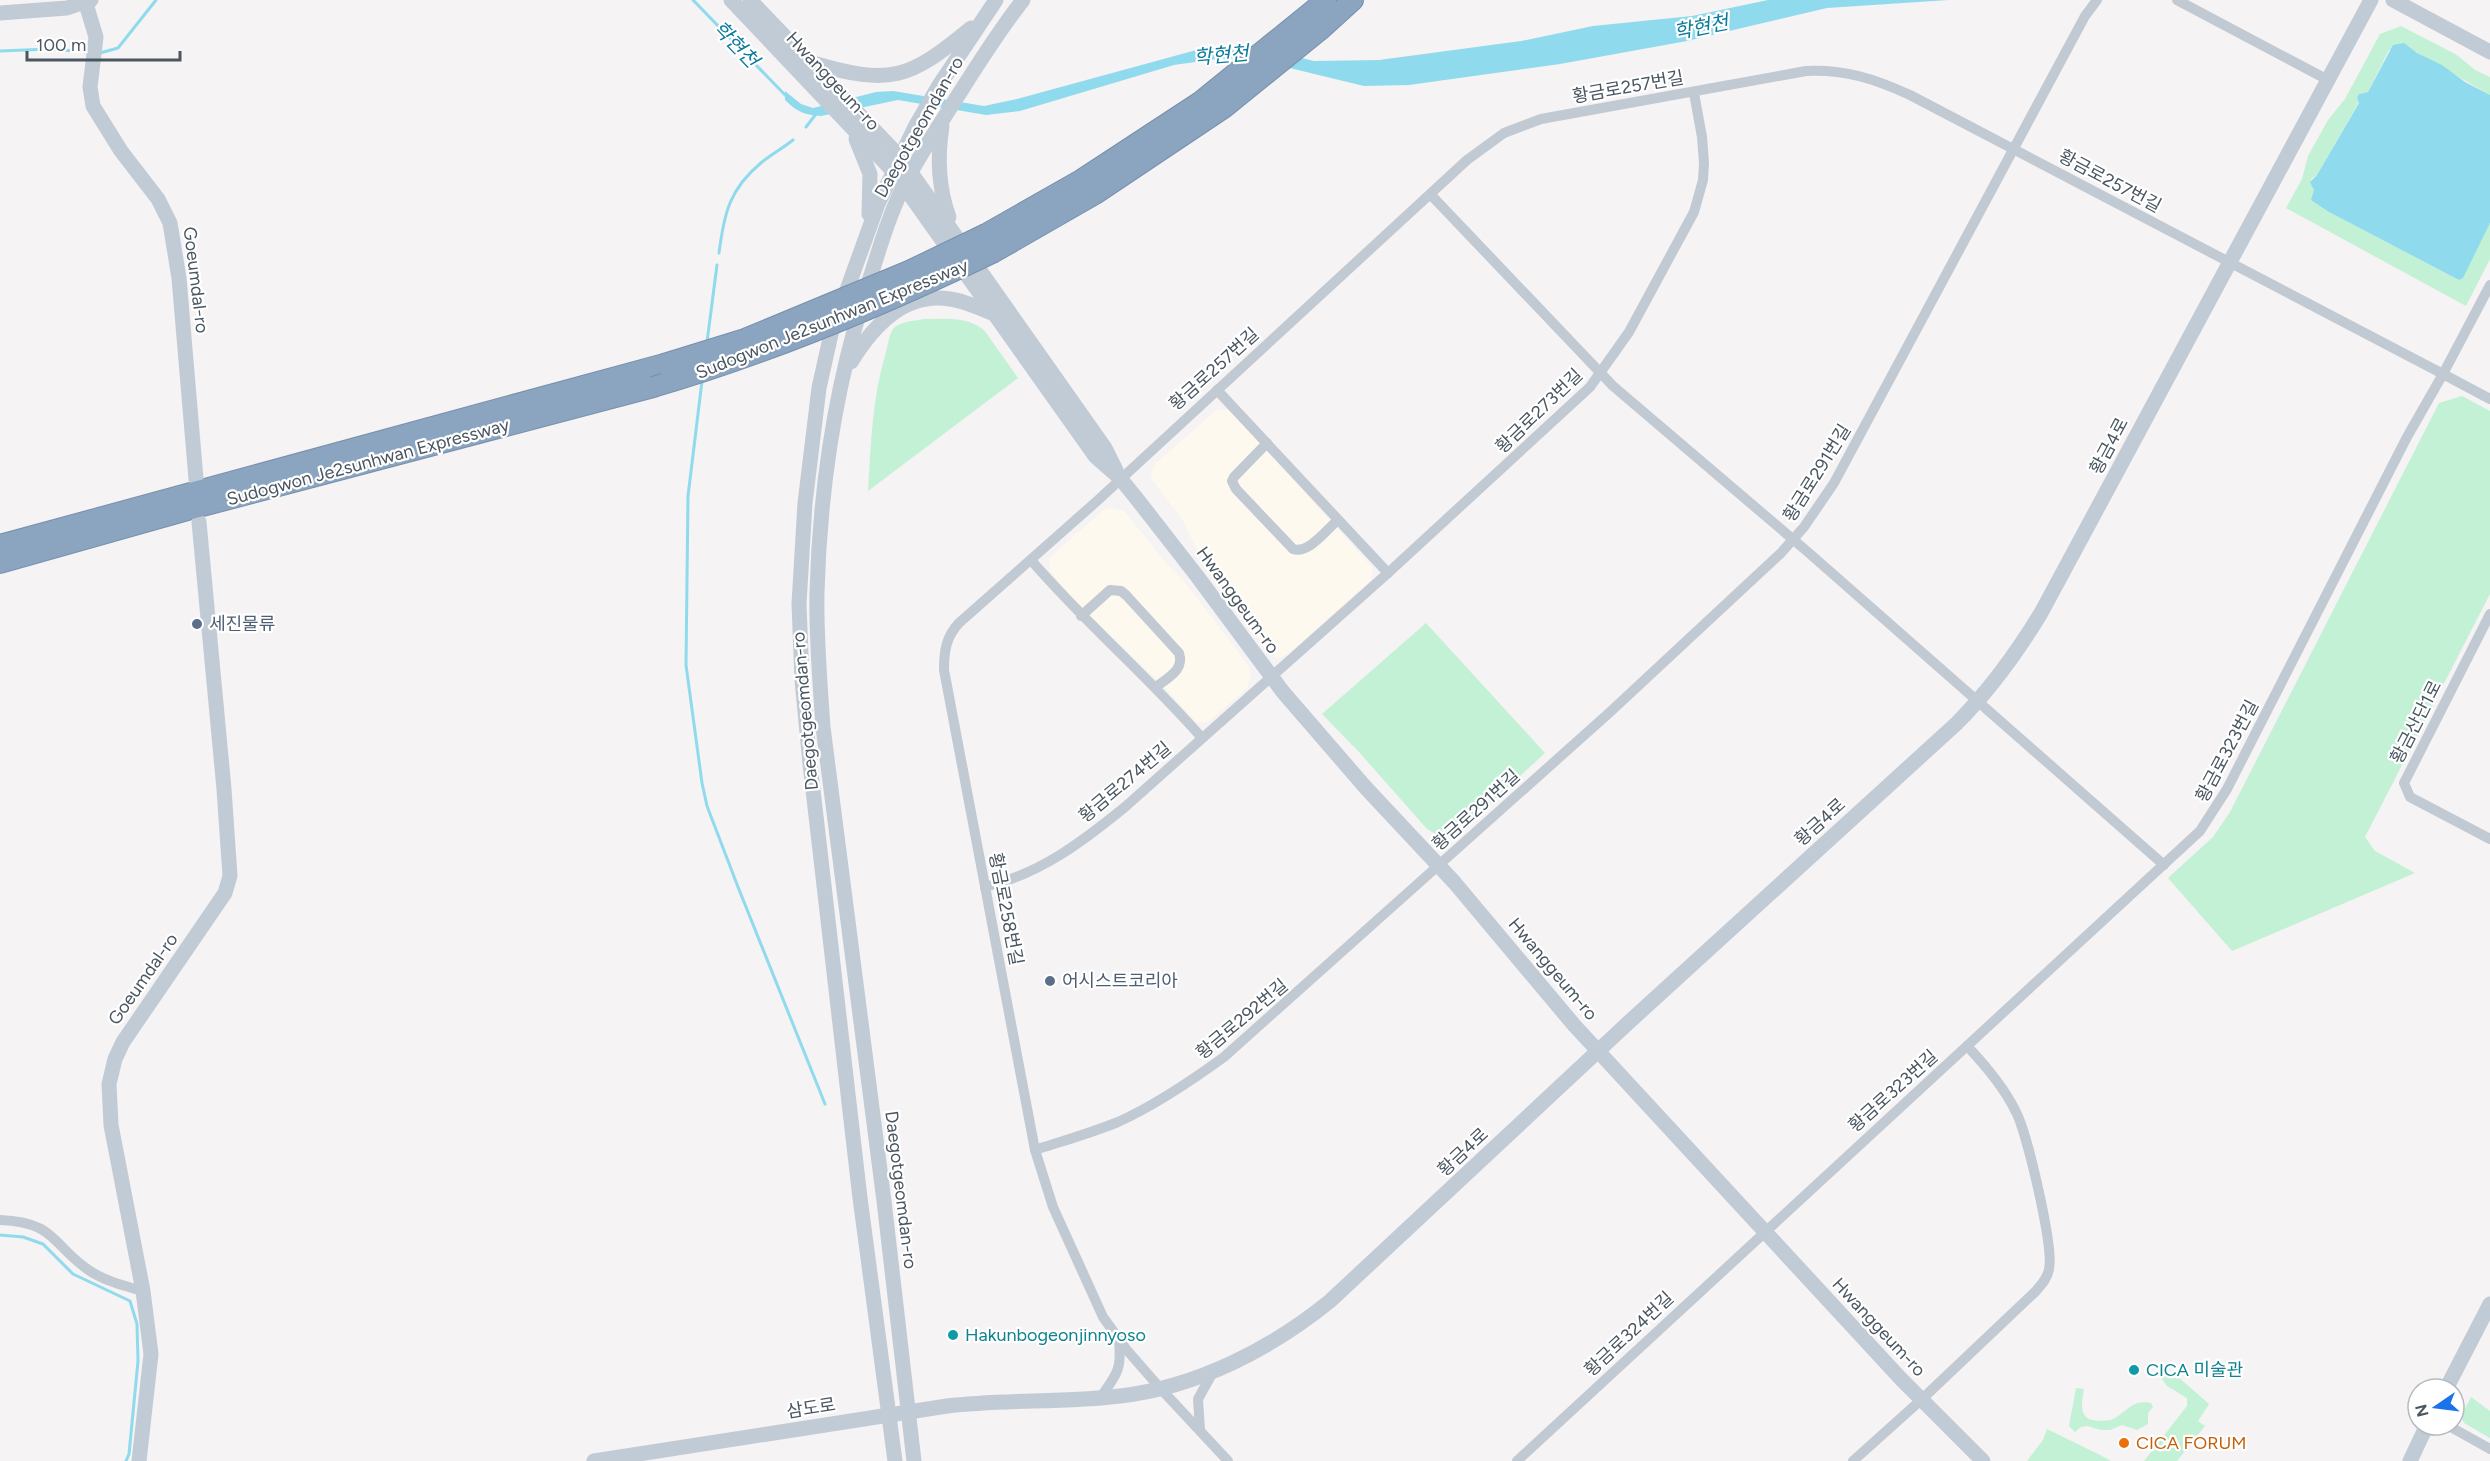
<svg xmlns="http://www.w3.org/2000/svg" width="2490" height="1461" font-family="Figtree,'Noto Sans KR',sans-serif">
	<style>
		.commercial { fill: #fdf9ef }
		.green { fill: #c3f1d5 }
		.water { fill: #90daee }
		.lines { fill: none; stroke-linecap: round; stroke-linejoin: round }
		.stream { stroke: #90daee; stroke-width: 3 }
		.highway-casing { stroke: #7690ad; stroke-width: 22 }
		.street { stroke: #c1cad2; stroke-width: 10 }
		.secondary { stroke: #c1cbd6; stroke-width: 15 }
		.highway { stroke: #8ba5c1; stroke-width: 20 }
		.highway-bridge-casing { stroke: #7690ad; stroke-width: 22; stroke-linecap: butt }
		.highway-bridge { stroke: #8ba5c1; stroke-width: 20 }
		.service-dot { fill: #5c6f8a; stroke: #fff; stroke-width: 2 }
		.culture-dot { fill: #0f9aa8; stroke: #fff; stroke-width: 2 }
		.food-dot { fill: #e8710a; stroke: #fff; stroke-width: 2 }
		.labels { text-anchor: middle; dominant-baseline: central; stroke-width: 4.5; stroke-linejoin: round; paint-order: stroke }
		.street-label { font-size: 18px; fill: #4a5661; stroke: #fff }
		.service-label { font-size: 18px; fill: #4e5e75; stroke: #fff; text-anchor: start }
		.culture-label { font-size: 18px; fill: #0d838f; stroke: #fff; text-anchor: start }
		.food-label { font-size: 18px; fill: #c56008; stroke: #fff; text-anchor: start }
		.water-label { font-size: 20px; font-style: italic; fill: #0c7c9b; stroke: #fff }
	</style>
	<rect width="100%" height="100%" fill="#f5f3f3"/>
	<!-- commercial -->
	<g class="commercial">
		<polygon points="1218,409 1228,410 1237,418 1373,568 1371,580 1289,653 1279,658 1274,657 1267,650 1194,544 1183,521 1152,480 1151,475 1156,463"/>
		<polygon points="1110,508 1124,511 1129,516 1164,561 1184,581 1249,666 1251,675 1247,688 1208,722 1198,723 1194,720 1167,690 1074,600 1049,570 1050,558 1059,549 1102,511"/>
	</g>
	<!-- green -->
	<g class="green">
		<polygon points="2401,26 2457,55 2475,70 2490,77 2490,95 2412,50 2389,50 2368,92 2359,94 2357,98 2359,102 2317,175 2311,179 2329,212 2459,280 2490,223 2490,259 2466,306 2286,208 2302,179 2308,156 2328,120 2345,99 2380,34"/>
		<path d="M924,319C945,319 967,316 984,330L1018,378L868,491C871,444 872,398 886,352C888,345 889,335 893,329C900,321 915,321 924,319Z"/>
		<polygon points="2462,396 2490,411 2490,594 2365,837 2375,851 2415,873 2232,951 2168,878 2213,837 2230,812 2439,403"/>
		<polygon points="1426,623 1545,753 1458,833 1443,838 1427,829 1359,752 1322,714"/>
		<polygon points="2163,1372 2169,1376 2177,1376 2209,1404 2198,1421 2205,1426 2177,1461 2144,1461 2187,1406 2187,1398 2167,1386 2159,1375"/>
		<path d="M2076,1388L2084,1389C2079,1414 2082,1424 2111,1420C2127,1413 2131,1399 2151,1403L2153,1407L2148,1413V1424L2137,1430L2122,1425L2110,1430H2101L2087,1426L2081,1427L2075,1432L2069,1426Z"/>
		<polygon points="2471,1397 2490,1411 2490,1438 2464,1423 2461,1416"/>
		<polygon points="2047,1429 2102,1456 2111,1461 2027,1461 2043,1440"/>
	</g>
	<!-- water -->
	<g class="water">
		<path d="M1768,0H1949L1827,8L1687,41L1560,64L1409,85L1364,86L1269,63L1240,58L1216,59L1174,65L1020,111L986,115L898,100L821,116C805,115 797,112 785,100V91L801,104L813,108L876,92L893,91L984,106L1017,99L1200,49L1253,46L1314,61L1379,60L1521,41L1593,26L1692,16Z"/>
		<polygon points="2404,43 2417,53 2442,65 2465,82 2490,95 2490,223 2463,278 2459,280 2329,212 2311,200 2314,190 2310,182 2317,175 2359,103 2357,98 2359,94 2368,92 2393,45"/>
	</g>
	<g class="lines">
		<!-- stream -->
		<g class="stream">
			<polyline points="693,0 788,98"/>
			<polyline points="0,51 49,49 88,52"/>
			<polyline points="100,53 118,48 156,0"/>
			<polyline points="806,127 816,114"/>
			<path d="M719,253C724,214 729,189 762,162C772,154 783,148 793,140"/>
			<polyline points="707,342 717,265"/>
			<polyline points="702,381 688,496 686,665 702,783 707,806 738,887 825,1104"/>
			<polyline points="0,1235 23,1237 43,1244 73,1274 130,1301 137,1324 138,1361 129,1454 126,1461"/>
		</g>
		<defs>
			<g id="highway">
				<polyline points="986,234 1081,180 1200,102 1326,0"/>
				<polyline points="994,252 1095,194 1225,107 1320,30 1353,0"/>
				<polyline points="0,545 664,364"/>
				<polyline points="0,563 195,508 653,387"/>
			</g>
		</defs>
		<!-- highway casing -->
		<use href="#highway" class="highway-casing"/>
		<!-- street -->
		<g class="street">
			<polyline points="2177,0 2328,80"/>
			<polyline points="1431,195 1613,386 1809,553 2164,865"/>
			<polyline points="2490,285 2443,374 2490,399"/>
			<polyline points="1217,390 1388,573"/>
			<path d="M1267,443L1234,477L1232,481L1236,489L1293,549C1309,554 1326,530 1338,520"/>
			<path d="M1031,560C1085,623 1148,676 1202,738"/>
			<polyline points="2490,614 2404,783 2410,797 2490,839"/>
			<path d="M1081,616L1110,590L1121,591L1126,595L1179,653C1185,670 1167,678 1156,687"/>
			<path d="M985,887C1040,874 1082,842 1125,807L1388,573L1590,387L1629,332L1694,212L1703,180L1704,163L1702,137L1694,93"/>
			<path d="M1035,1150C1063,1141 1091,1133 1118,1122C1156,1105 1191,1081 1224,1057L1609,713L1781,553L1804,527L1834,483L2085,16L2097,0"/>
			<path d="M0,1220C57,1222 52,1246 90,1271C105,1281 125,1286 143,1291"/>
			<path d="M1100,1398C1117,1374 1122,1370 1119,1340"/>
			<polyline points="2447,1425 2490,1449"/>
			<polyline points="1200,1430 1198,1399 1213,1372"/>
			<path d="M1228,1461L1160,1388L1126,1349L1103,1317L1053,1207L1035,1150L944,670C944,651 946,637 959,623L1097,501L1467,160L1504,133L1541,119L1806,71C1845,69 1875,79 1910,95L2443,374L2407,437L2227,789L2200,831L1517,1461"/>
			<path d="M1853,1461L1921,1400L2035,1292C2041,1285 2048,1278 2049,1269C2054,1247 2027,1133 2016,1112C2004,1087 1986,1066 1967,1046"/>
		</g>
		<!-- secondary -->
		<g class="secondary">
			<polyline points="731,0 893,171 1095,456 1120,478 1137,499 1197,576 1283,692 1366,788 1454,882 1574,1025 1901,1379 1983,1461"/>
			<polyline points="750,0 900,157 1105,448 1116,470"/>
			<polyline points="2393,0 2490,52"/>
			<polyline points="86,4 96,37 90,87 93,106 121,151 158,199 170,223 179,278 196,479"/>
			<polyline points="0,13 67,8 91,0"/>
			<path d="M813,63C891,86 909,79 971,28"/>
			<path d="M942,126C937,158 938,187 949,217"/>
			<polyline points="856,139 870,174 869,214"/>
			<path d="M851,362C873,326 904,292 950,299C965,301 980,308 994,314"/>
			<polyline points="2446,1389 2490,1304"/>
			<polyline points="139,1461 151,1354 143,1291 111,1125 109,1084 115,1059 123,1042 225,893 230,876 224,789 199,522"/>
			<path d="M594,1461L947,1406C1005,1399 1063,1403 1120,1396C1197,1387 1271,1349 1330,1301L1628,1023L1956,724C1990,690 2016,654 2041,613L2371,0"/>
			<polyline points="895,1461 860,1198 810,764 802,680 799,604 805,503 819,388 831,334 878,204 915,127 938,87 996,0"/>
			<path d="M914,1461L884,1201L823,727C820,682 816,637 817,592C820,483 837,375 872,272C881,243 890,214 903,187C917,159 935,132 952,105C975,69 997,33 1023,0"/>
			<polyline points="2410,1461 2427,1425"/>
		</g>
		<!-- highway -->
		<use href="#highway" class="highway"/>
		<defs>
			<g id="highway-bridge">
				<polyline points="664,364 745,339 909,271 986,234"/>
				<path d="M653,387C770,353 884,305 994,252"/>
			</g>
		</defs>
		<!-- highway-bridge casing -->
		<use href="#highway-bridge" class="highway-bridge-casing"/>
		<!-- highway-bridge -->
		<use href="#highway-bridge" class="highway-bridge"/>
	</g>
	<!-- markers -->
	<g class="service-dot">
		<circle cx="197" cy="624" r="6"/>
		<circle cx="1050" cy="981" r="6"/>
	</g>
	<g class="culture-dot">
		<circle cx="953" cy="1335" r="6"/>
		<circle cx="2134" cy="1370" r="6"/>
	</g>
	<circle class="food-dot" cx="2124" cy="1443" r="6"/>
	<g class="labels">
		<!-- street labels -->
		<g class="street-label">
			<text transform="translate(833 81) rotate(47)">Hwanggeum-ro</text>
			<text transform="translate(1628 87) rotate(-10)">황금로257번길</text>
			<text transform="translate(919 127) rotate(-60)">Daegotgeomdan-ro</text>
			<text transform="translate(2110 181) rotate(28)">황금로257번길</text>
			<text transform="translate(196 280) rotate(83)">Goeumdal-ro</text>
			<text transform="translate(832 319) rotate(-22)">Sudogwon Je2sunhwan Expressway</text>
			<text transform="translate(1214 369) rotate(-42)">황금로257번길</text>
			<text transform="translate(1539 411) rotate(-44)">황금로273번길</text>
			<text transform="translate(2109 446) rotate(-62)">황금4로</text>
			<text transform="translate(368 462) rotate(-15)">Sudogwon Je2sunhwan Expressway</text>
			<text transform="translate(1817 473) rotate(-58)">황금로291번길</text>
			<text transform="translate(1238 600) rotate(54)">Hwanggeum-ro</text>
			<text transform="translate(805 711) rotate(-95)">Daegotgeomdan-ro</text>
			<text transform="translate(2416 722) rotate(-63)">황금산단1로</text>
			<text transform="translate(2227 751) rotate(-62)">황금로323번길</text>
			<text transform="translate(1125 782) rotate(-40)">황금로274번길</text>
			<text transform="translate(1476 810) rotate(-42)">황금로291번길</text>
			<text transform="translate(1820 822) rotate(-42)">황금4로</text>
			<text transform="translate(1006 909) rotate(79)">황금로258번길</text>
			<text transform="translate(1553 969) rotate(50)">Hwanggeum-ro</text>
			<text transform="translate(143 979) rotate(-55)">Goeumdal-ro</text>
			<text transform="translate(1242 1019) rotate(-40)">황금로292번길</text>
			<text transform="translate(1893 1091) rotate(-42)">황금로323번길</text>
			<text transform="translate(1463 1152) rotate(-43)">황금4로</text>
			<text transform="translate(901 1190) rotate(83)">Daegotgeomdan-ro</text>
			<text transform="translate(1879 1327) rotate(47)">Hwanggeum-ro</text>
			<text transform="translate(1629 1334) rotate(-43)">황금로324번길</text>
			<text transform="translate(811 1408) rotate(-9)">삼도로</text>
		</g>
		<!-- service labels -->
		<g class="service-label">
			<text x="209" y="624">세진물류</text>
			<text x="1062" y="981">어시스트코리아</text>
		</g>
		<!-- culture labels -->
		<g class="culture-label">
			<text x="965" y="1335">Hakunbogeonjinnyoso</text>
			<text x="2146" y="1370">CICA 미술관</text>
		</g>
		<!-- food labels -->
		<g class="food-label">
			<text x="2136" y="1443">CICA FORUM</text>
		</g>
		<!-- water labels -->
		<g class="water-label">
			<text transform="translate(1701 27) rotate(-11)">학현천</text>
			<text transform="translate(736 44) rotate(46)">학현천</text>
			<text transform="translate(1221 55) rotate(-5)">학현천</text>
		</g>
	</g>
	<!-- north arrow -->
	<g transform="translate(2436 1407) rotate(256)"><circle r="28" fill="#ffffff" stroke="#b7bbc0" stroke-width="1.5"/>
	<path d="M0-4.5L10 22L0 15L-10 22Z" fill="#1a73e8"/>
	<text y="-9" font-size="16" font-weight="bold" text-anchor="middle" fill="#4a5661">N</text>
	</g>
	<!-- scale -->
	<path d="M27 51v9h153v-9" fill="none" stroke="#4a5661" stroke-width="3"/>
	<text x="36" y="51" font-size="18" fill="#4a5661" stroke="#ffffff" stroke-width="4.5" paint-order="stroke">100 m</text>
</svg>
